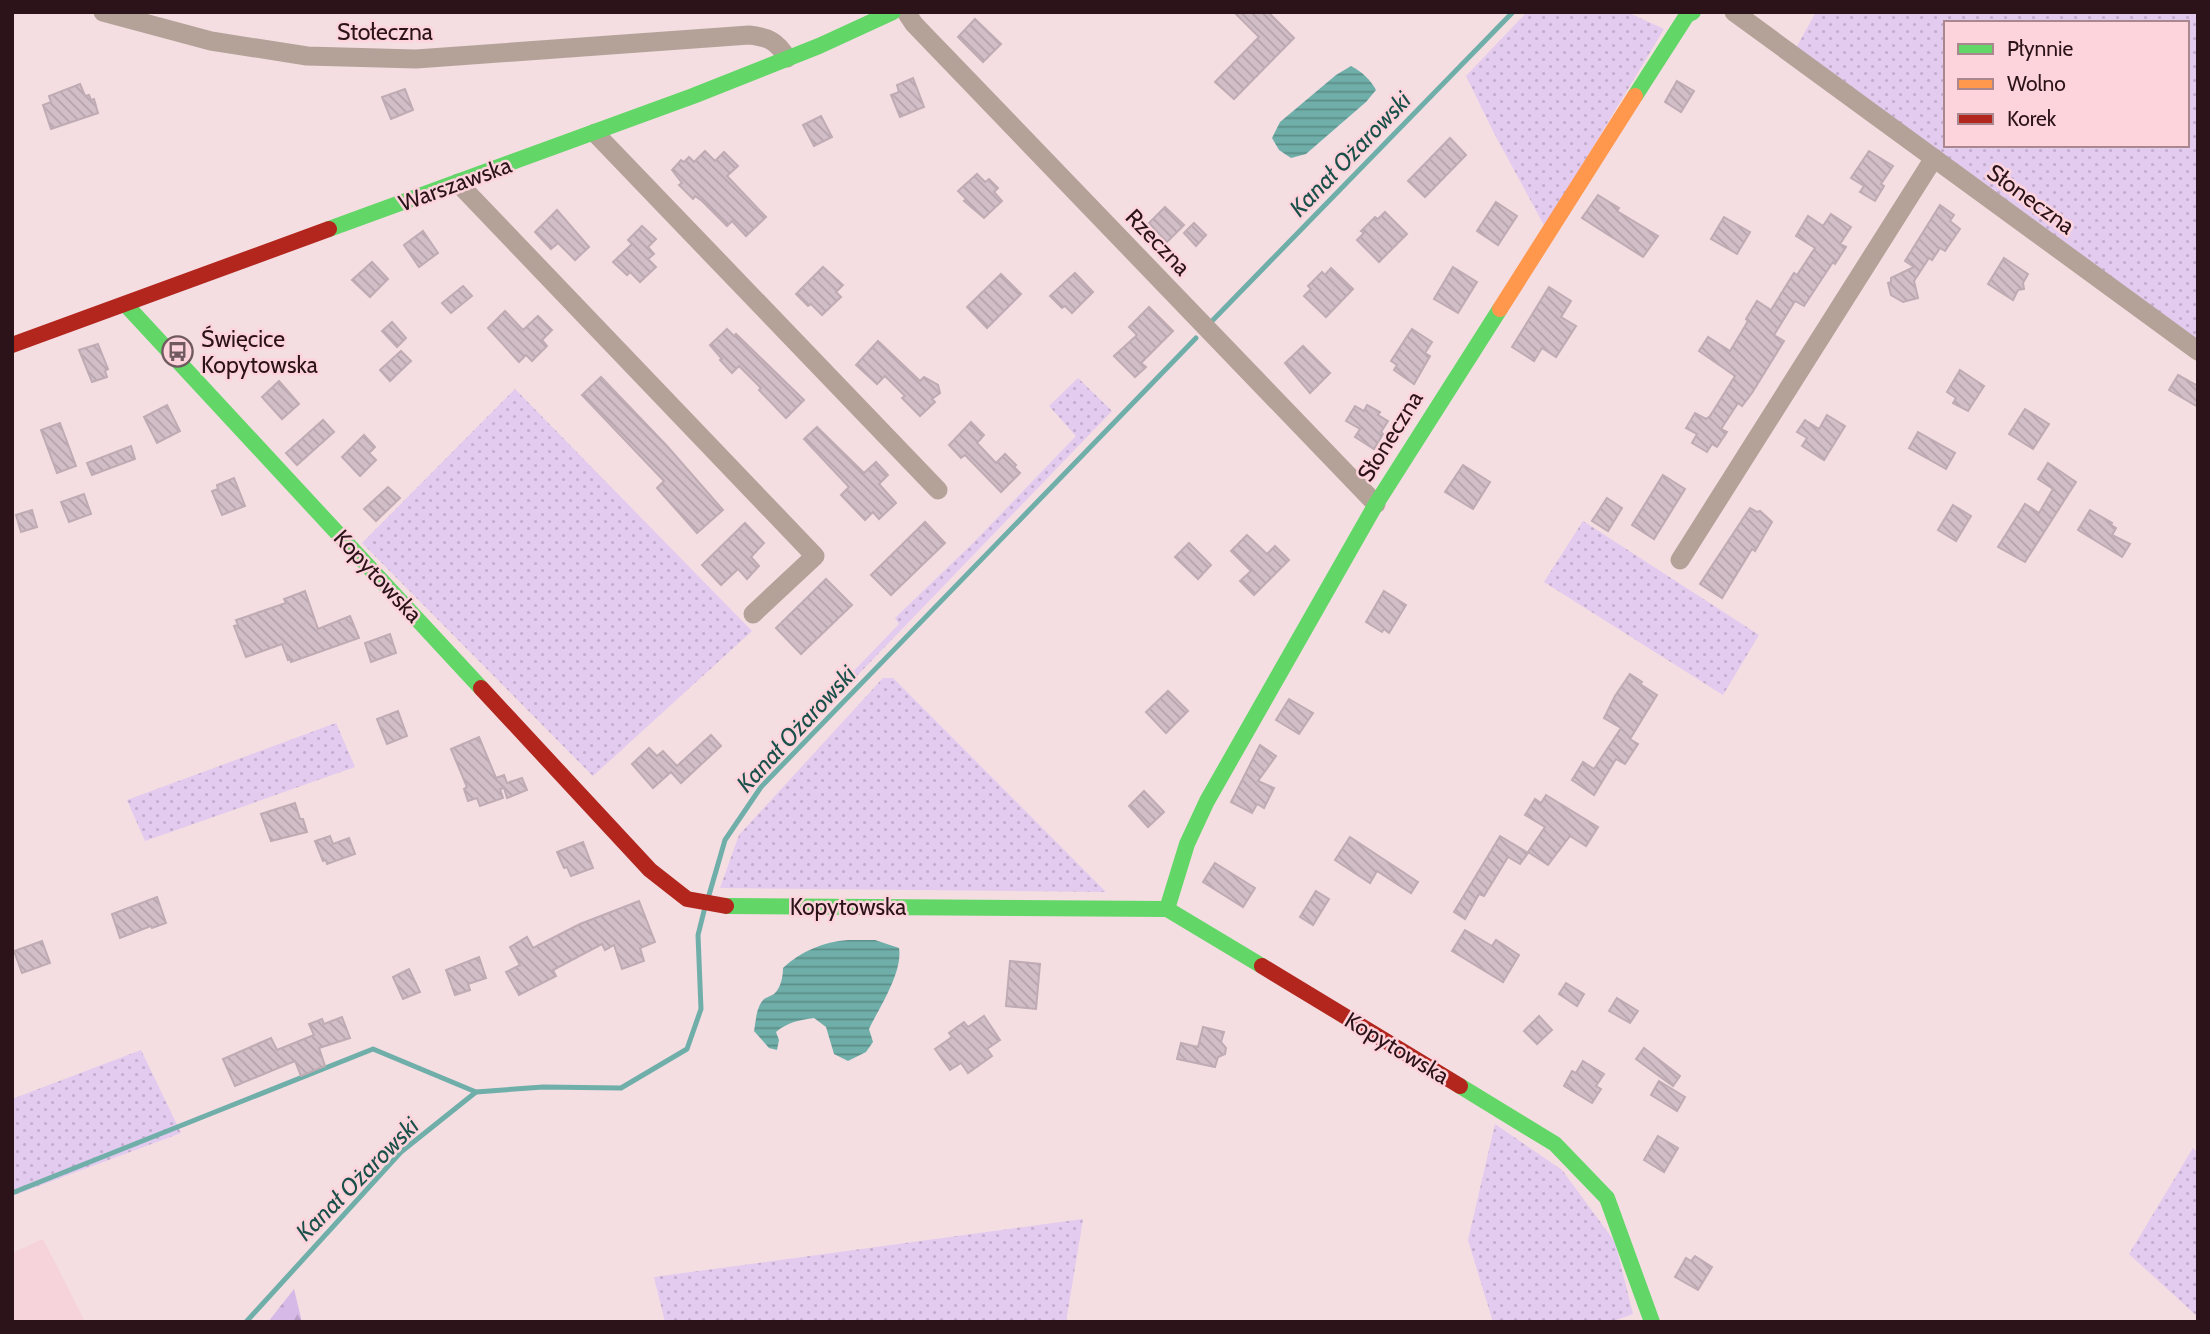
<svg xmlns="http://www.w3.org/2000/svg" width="2210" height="1334" font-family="Cabin,sans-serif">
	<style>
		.built { fill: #f6d3da }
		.grass { fill: url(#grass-dots); fill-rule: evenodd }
		.forest { fill: url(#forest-firs) }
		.water { fill: url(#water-rules) }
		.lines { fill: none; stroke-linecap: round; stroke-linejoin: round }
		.stream { stroke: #70afa9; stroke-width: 5 }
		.building { fill: url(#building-back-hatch); stroke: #bfabb3; stroke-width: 2 }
		.street { stroke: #b4a299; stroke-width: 19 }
		.fast { stroke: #63d668; stroke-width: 16 }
		.slow { stroke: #ff974d; stroke-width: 16 }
		.jam { stroke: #b3261e; stroke-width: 16 }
		.labels { text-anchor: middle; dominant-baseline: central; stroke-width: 5; stroke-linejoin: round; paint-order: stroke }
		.street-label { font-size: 23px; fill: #2b1319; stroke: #fed4dc }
		.poi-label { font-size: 23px; fill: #2b1319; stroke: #fed4dc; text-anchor: start }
		.water-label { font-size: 24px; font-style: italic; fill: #19504a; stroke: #fed4dc }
	</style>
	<defs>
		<pattern id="grass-dots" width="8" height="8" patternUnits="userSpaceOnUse" patternTransform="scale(1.75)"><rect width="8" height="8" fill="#e3caef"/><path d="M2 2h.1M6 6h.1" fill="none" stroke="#c3adcc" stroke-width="1.8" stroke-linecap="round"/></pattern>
		<pattern id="forest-firs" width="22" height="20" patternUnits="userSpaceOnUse" patternTransform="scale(1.75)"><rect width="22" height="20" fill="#d6b9e6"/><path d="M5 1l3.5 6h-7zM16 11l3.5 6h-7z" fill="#b89ec5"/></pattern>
		<pattern id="water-rules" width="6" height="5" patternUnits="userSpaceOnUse" patternTransform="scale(1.75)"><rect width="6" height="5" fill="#70afa9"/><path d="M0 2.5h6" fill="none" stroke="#5c8d89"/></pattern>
		<pattern id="building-back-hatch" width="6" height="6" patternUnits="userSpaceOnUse" patternTransform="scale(1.75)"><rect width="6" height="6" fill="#d2bec6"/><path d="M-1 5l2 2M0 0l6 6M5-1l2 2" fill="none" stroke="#b4a2aa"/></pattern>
	</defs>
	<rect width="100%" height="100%" fill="#f4dee2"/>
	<!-- built -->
	<polygon class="built" points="43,1239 85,1322 12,1322 12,1253"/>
	<!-- grass -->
	<g class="grass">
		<polygon points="1527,12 1627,12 1664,29 1545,227 1494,133 1466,76"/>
		<path d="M1816,12H2198V341L1796,48ZM1946,23H2187V145H1946Z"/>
		<polygon points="1078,378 1112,411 826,708 822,704 899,624 895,618 974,542 1076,436 1049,406"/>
		<polygon points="515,389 752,631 593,776 362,543"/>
		<polygon points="1583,521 1759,635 1723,695 1544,582"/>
		<polygon points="883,678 893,678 1106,892 720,888 739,835"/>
		<polygon points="336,723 355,767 145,841 127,800"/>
		<polygon points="141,1050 181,1133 12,1196 12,1099"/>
		<polygon points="1495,1124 1562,1170 1615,1242 1633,1314 1611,1322 1493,1322 1468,1240"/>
		<polygon points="2193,1148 2198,1153 2198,1317 2129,1254"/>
		<polygon points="1083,1219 1066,1322 665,1322 654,1277"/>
	</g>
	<!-- forest -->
	<polygon class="forest" points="294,1289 302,1322 268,1322"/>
	<!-- water -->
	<g class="water">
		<path d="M1351,66C1362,72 1370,79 1376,90L1366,102L1306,154L1291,158L1279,150L1272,138L1280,122L1336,75Z"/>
		<path d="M848,940H875L899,948C903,972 879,1008 869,1029L873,1042L866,1052L848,1061L834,1054L826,1027L814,1018C799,1020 788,1022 776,1032L779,1040L777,1050L769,1048L754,1031C756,1021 756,1007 764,999C767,997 771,996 774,994C781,988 783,976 783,968C801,951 823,942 848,940Z"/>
	</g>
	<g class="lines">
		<!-- stream -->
		<g class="stream">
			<polyline points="1213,320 1513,12"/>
			<polyline points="709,895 725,840 761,787 1196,338"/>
			<polyline points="12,1193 373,1049 476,1092"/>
			<polyline points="246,1322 401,1152 476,1092 543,1087 621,1088 687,1049 701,1009 698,935 704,911"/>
		</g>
	</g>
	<!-- building -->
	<g class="building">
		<polygon points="1234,12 1268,12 1294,38 1234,99 1215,82 1259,37"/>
		<polygon points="975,19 1001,44 983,62 958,37"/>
		<polygon points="913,78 924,107 900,117 891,95 899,92 897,85"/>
		<polygon points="1677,81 1694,91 1681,112 1665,102"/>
		<polygon points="80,84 85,96 89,95 91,100 94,99 98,113 51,129 43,105 51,102 49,96"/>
		<polygon points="405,89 413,110 391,119 382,97"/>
		<polygon points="821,116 832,137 814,146 803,125"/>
		<polygon points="1450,138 1466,155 1425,197 1408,181"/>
		<polygon points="705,151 715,161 724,152 738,166 727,176 766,217 746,236 732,221 727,226 702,201 695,196 693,199 679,185 682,183 672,170 681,160 684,162 689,157 694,162"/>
		<polygon points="1869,151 1893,166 1881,184 1884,186 1875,201 1860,192 1864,186 1851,178"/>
		<polygon points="977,174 985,182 989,179 998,188 994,192 1002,201 984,218 964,201 966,199 958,191"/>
		<polygon points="1598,195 1619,208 1617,211 1658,236 1643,257 1582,218"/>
		<polygon points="1496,202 1517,216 1498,245 1477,231"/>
		<polygon points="1940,205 1954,215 1950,221 1960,229 1945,251 1940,248 1932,260 1929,258 1914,281 1918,298 1903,302 1891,295 1888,283 1891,282 1891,278 1914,267 1905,261"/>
		<polygon points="1165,207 1184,225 1167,242 1149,223"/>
		<polygon points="557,210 589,247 575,260 558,243 551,249 535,232"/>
		<polygon points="1385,212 1407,234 1379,262 1357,240 1364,233 1361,231 1375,217 1378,219"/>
		<polygon points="1831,214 1851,227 1840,244 1846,247 1835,264 1833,262 1804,306 1795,301 1774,335 1784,341 1752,393 1742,406 1738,403 1721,429 1727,432 1717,447 1712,444 1707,452 1692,443 1697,434 1686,428 1695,413 1706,419 1710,416 1735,376 1699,351 1708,337 1730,351 1748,321 1746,319 1757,301 1771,310 1794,273 1797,275 1815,248 1796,236 1808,216 1823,226"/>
		<polygon points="1724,217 1750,232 1737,254 1711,239"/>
		<polygon points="1194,223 1206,235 1196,246 1184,233"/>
		<polygon points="642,226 656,239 648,247 654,254 648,259 656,267 640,282 630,272 627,275 613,262 632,244 628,240"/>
		<polygon points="423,231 438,253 419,267 404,245"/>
		<polygon points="2004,258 2028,274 2023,283 2024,289 2018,290 2013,300 1988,284"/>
		<polygon points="372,262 388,279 370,297 352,280"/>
		<polygon points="823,267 843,285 836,292 841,297 822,315 811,304 808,306 796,294"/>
		<polygon points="1453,267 1477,282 1458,313 1434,299"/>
		<polygon points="1331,268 1353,289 1326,317 1304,296 1311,289 1308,286 1322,272 1325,275"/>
		<polygon points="1075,273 1093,292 1072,313 1065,306 1062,308 1050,296"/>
		<polygon points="1001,274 1021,294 987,328 967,307"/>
		<polygon points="463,286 472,296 451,313 442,303"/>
		<polygon points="1549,287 1571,301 1561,317 1576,326 1556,357 1542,348 1534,361 1512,347"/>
		<polygon points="1149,307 1173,331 1141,363 1146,367 1135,377 1114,356 1137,335 1129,327"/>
		<polygon points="505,311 523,330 538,316 552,330 542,340 547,346 532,361 526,355 519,362 488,328"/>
		<polygon points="392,322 406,338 397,347 382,331"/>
		<polygon points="727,329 734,336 736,334 804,400 786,418 759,390 761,388 739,366 732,373 720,360 722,359 710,345"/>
		<polygon points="1412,329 1432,342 1425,353 1430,356 1414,384 1394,370 1397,365 1391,361"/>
		<polygon points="878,341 920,381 924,377 938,385 940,393 932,399 935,402 920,416 902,398 905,396 885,376 877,384 856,365"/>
		<polygon points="98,344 108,369 105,371 107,377 92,382 79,350"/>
		<polygon points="1303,346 1330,373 1310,393 1285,363"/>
		<polygon points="401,351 411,361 390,381 380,370"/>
		<polygon points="1960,370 1984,386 1968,411 1953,403 1956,398 1947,392"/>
		<polygon points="2178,375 2198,386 2198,407 2169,390"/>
		<polygon points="601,377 667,446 723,510 697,533 657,488 664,481 582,395"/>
		<polygon points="279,381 299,404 282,419 262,397"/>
		<polygon points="167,405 180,431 157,443 144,417"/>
		<polygon points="1367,405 1380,412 1378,415 1388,421 1381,432 1383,434 1374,449 1355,437 1360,429 1346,421 1355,406 1364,411"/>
		<polygon points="2025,409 2049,424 2033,449 2009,434"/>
		<polygon points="1827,415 1845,426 1824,460 1802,446 1807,438 1797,432 1805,420 1819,429"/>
		<polygon points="323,420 334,432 297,465 286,453"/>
		<polygon points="971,422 984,435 977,443 996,463 1005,454 1016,465 1014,467 1020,473 1001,492 965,455 961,458 949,445"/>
		<polygon points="60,423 76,466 57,473 41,430"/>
		<polygon points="817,427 864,473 876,462 888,475 879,484 896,503 879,519 873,512 865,520 841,495 849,487 804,439"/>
		<polygon points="1918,432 1955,453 1946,469 1909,448"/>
		<polygon points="364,435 375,447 369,453 376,460 360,476 342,457"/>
		<polygon points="131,446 135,459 92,475 87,463"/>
		<polygon points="2048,463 2076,482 2025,562 1998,547 2025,504 2039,513 2053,489 2038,479"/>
		<polygon points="1463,465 1490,482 1473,509 1445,492"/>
		<polygon points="1663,475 1685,489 1654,539 1632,525"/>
		<polygon points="234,478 245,506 222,515 212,491 218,489 217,485"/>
		<polygon points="388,487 400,498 376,521 364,509"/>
		<polygon points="84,494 91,514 69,522 61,502"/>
		<polygon points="1607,498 1622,508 1608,531 1592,521"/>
		<polygon points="1953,505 1971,516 1956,541 1938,530"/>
		<polygon points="1750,508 1757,512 1760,511 1772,522 1755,551 1752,549 1722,598 1700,584"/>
		<polygon points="32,510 37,527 21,532 16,515"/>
		<polygon points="2090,510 2112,523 2111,525 2116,528 2112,535 2130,544 2122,557 2078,530"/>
		<polygon points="925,522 945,543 891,595 871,575"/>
		<polygon points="745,523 764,543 751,557 759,566 747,579 738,569 721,585 702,565"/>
		<polygon points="1247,535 1267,554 1275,546 1289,560 1254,595 1240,581 1251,571 1231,551"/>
		<polygon points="1189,543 1211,565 1198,579 1175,557"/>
		<polygon points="826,579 852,605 801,654 776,628"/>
		<polygon points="305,591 318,629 350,616 359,638 291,662 290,659 288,660 282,644 246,657 234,626 238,625 236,620 286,603 284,599"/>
		<polygon points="1384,591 1406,605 1389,633 1384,629 1382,632 1366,622"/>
		<polygon points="390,634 396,653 371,662 365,643"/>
		<polygon points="1630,674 1642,682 1640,684 1657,695 1630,739 1638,744 1625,764 1616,759 1594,795 1572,780 1583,762 1594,769 1621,728 1604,718 1615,696"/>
		<polygon points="1168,691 1188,711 1166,733 1146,712"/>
		<polygon points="1289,699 1313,713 1299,734 1276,720"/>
		<polygon points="398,711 407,736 387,744 377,719"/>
		<polygon points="711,735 721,746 681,783 671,772 653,788 632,764 649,748 657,756 663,751 677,766"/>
		<polygon points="479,737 496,778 504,775 507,783 522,778 527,790 507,798 504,788 500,789 503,798 480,806 477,798 468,801 464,789 467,787 451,749"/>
		<polygon points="1260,745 1276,756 1258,781 1274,788 1264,808 1257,804 1252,813 1231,802"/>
		<polygon points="1144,791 1164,812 1148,827 1129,806"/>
		<polygon points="1546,795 1598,827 1586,846 1570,836 1548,865 1528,852 1545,827 1525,815 1535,799 1541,803"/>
		<polygon points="295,803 300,819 303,819 307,832 271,841 261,814"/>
		<polygon points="330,836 333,844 349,838 355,854 327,864 326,860 323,861 315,841"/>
		<polygon points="1500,836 1528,853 1520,864 1508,857 1484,896 1479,894 1465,919 1454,912"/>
		<polygon points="1350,837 1418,882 1411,893 1377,871 1370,883 1335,860"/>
		<polygon points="583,842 593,868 571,876 567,867 564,868 557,852"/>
		<polygon points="1215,863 1255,888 1243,907 1203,882"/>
		<polygon points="1316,891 1329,899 1313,925 1300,917"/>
		<polygon points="157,897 166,923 152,928 151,926 120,938 112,914"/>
		<polygon points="639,901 655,942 640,948 644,961 622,969 614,945 605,950 602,944 553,970 556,976 519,995 506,972 520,965 510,947 527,937 533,948 580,924"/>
		<polygon points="1465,930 1492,946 1496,940 1519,955 1503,982 1452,951"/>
		<polygon points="42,941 50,963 22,973 14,951"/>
		<polygon points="479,957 486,978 468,984 470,990 455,995 446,970"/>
		<polygon points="1010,961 1040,964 1036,1009 1006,1006"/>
		<polygon points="409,969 420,992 403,999 393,977"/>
		<polygon points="1566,983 1584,994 1577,1006 1559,994"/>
		<polygon points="1617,998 1638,1011 1630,1023 1609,1011"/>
		<polygon points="984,1016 1000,1040 987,1049 992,1056 968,1073 961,1063 950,1070 935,1049 952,1037 949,1033 964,1022 968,1027"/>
		<polygon points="1539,1016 1552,1030 1537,1044 1524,1031"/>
		<polygon points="342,1017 350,1038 319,1048 325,1066 301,1076 295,1061 235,1086 223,1059 271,1038 277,1050 314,1035 309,1024 322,1019 324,1024"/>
		<polygon points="1203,1027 1224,1032 1221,1042 1226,1048 1225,1054 1218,1057 1215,1067 1177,1059 1181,1043 1198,1047"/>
		<polygon points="1644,1048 1680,1076 1673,1086 1636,1059"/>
		<polygon points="1583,1061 1604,1074 1596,1086 1601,1089 1592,1103 1564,1086 1572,1071 1576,1073"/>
		<polygon points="1659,1081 1685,1097 1677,1111 1651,1095"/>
		<polygon points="1658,1136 1678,1148 1664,1172 1644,1160"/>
		<polygon points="1695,1256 1712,1267 1698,1290 1675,1277 1686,1258 1691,1261"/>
	</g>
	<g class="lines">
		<!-- street -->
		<g class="street">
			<path d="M103,12L211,41L307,56L416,59L749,35C768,37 777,41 787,58"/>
			<polyline points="906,12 914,24 1376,504"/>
			<polyline points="1734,12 2198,351"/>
			<polyline points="595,133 938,490"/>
			<polyline points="458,183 815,556 753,614"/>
			<polyline points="1680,560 1934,158"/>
		</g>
		<!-- fast -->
		<g class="fast">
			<polyline points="1635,96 1687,15 1693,12"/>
			<polyline points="329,229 693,96 819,46 893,12"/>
			<polyline points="126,305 481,688"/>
			<polyline points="726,906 1167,909 1262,966"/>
			<polyline points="1167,909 1187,844 1207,801 1376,504 1500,309"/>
			<polyline points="1460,1086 1555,1144 1607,1198 1652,1322"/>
		</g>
		<!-- slow -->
		<polyline class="slow" points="1500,309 1635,96"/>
		<!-- jam -->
		<g class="jam">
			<polyline points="12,345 329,229"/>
			<polyline points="481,688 650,870 687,899 726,906"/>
			<polyline points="1262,966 1460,1086"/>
		</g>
	</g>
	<!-- icons -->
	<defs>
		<symbol id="bus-ring" viewBox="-11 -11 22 22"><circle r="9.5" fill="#fed4dc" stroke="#715a5f" stroke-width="1.5"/><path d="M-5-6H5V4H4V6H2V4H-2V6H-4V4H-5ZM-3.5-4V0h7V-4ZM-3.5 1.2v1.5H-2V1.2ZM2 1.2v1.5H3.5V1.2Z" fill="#715a5f"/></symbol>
	</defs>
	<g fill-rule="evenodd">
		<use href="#bus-ring" x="160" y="334" width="35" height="35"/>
	</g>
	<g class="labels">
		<!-- street labels -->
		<g class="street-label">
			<text x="385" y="32">Stołeczna</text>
			<text transform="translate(455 184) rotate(-20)">Warszawska</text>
			<text transform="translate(2031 199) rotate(36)">Słoneczna</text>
			<text transform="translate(1158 242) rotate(46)">Rzeczna</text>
			<text transform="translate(1390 436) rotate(-58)">Słoneczna</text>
			<text transform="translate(378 576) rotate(47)">Kopytowska</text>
			<text x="848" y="907">Kopytowska</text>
			<text transform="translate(1397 1048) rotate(31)">Kopytowska</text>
		</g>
		<!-- poi labels -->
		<g class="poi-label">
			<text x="201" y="339">Święcice<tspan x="201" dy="26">Kopytowska</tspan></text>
		</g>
		<!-- water labels -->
		<g class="water-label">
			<text transform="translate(1350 154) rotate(-46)">Kanał Ożarowski</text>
			<text transform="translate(796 729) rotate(-47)">Kanał Ożarowski</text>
			<text transform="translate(357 1179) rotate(-45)">Kanał Ożarowski</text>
		</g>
	</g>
	<!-- border -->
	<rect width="2210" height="1334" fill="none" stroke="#2b1319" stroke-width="28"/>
	<!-- legend -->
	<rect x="1944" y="21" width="245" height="126" fill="#fed4dc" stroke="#aa878e" stroke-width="2"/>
	<rect x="1958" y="44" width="35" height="10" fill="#63d668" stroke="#aa878e" stroke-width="2"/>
	<text x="2007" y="56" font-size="21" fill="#2b1319">Płynnie</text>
	<rect x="1958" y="79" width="35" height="10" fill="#ff974d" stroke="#aa878e" stroke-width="2"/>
	<text x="2007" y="91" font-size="21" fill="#2b1319">Wolno</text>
	<rect x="1958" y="114" width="35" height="10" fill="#b3261e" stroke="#aa878e" stroke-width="2"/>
	<text x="2007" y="126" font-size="21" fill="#2b1319">Korek</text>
</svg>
